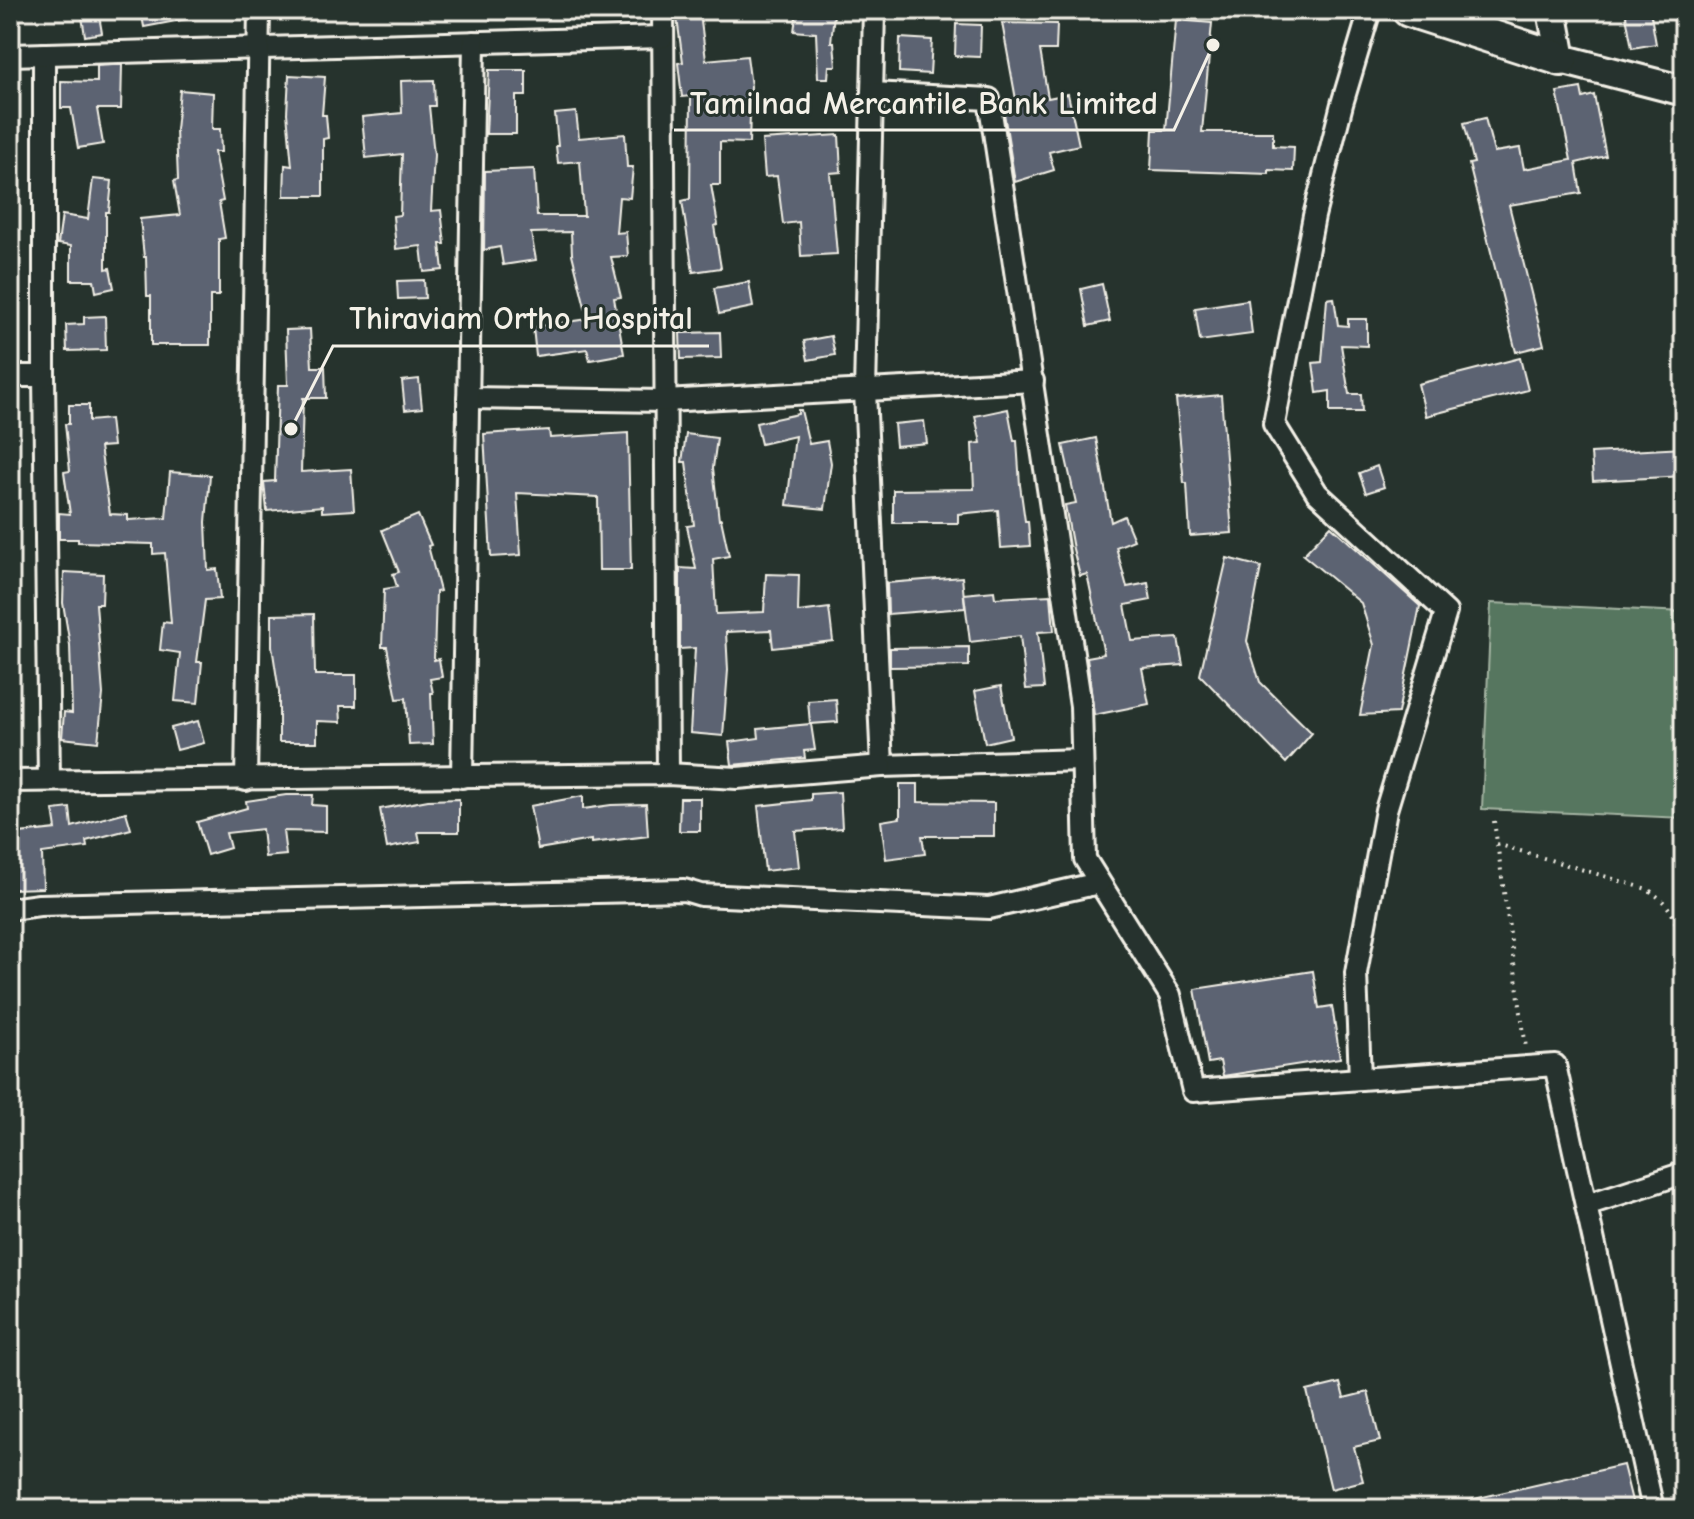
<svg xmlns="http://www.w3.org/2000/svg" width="1694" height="1519" font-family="'Comic Neue',sans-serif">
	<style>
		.green { fill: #56765e; stroke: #a5b4a3; stroke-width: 2 }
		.building { fill: #5c6472; stroke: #f4f1e8; stroke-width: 2 }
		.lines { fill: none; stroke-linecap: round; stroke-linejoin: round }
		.minor-casing { stroke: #f4f1e8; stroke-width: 26 }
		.secondary-casing { stroke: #f4f1e8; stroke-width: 34 }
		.primary-casing { stroke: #f4f1e8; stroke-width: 38 }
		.path { stroke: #f4f1e8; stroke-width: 4; stroke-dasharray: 2 6; stroke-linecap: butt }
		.minor { stroke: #26332d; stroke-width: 20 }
		.secondary { stroke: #26332d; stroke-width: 28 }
		.primary { stroke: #26332d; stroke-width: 32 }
		.leader { fill: none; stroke: #f4f1e8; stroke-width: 3 }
		.callout-dot { fill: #f4f1e8; stroke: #26332d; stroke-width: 3 }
		.callout-label { font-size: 32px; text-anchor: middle; font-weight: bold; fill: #f4f1e8; stroke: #26332d; stroke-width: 6; stroke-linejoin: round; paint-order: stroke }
	</style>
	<rect width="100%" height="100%" fill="#26332d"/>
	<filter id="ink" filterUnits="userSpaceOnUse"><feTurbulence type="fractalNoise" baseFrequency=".0125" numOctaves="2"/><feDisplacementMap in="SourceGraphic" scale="16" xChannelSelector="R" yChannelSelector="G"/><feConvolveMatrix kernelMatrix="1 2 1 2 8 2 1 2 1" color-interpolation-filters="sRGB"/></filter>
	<g filter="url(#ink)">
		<!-- green -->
		<polygon class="green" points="1491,603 1684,612 1684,818 1482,809"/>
		<!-- building -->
		<g class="building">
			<polygon points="81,10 98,10 102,33 85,36"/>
			<polygon points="141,10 191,10 192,18 144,27"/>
			<polygon points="797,10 834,14 831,42 834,42 836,66 829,66 828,78 818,78 816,33 794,31"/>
			<polygon points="1625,10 1650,10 1656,44 1632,48"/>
			<polygon points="700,14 706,60 747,56 751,86 749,143 720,142 720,185 711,185 718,225 714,226 721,268 693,272 682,201 690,199 691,96 682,97 678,63 683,62 677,18"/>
			<polygon points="1176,20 1212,23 1202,132 1273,132 1273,146 1294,147 1293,171 1269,170 1269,174 1151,170 1153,130 1166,130"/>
			<polygon points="1002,23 1057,24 1056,50 1040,50 1048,98 1068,94 1079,145 1049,152 1054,170 1015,182 1003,107 1017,105"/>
			<polygon points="956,24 981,25 980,57 955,56"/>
			<polygon points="900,38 932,40 930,74 899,72"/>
			<polygon points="113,65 122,65 121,109 97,109 103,144 78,148 71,108 61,108 61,81 97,82 97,66"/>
			<polygon points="489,70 526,70 526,96 516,96 516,134 486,134"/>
			<polygon points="289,75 325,77 322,115 326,115 328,138 323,139 323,196 284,196 285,165 292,166 287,113"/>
			<polygon points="434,80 435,106 429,106 434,155 431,211 441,210 445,244 440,244 443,270 424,272 421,246 396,249 393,216 400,215 402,154 366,158 362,117 402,113 401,81"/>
			<polygon points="1581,88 1583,98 1594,95 1606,156 1576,163 1581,193 1509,205 1544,345 1516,352 1469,164 1474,163 1464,123 1485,118 1494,152 1520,148 1524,169 1571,160 1557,92"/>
			<polygon points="180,90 213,93 212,129 220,129 221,152 214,152 223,201 219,202 225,238 219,239 219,296 210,296 210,345 151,345 151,296 147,296 146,257 144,257 140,219 180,215 174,181 178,180 176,130"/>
			<polygon points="576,112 579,138 625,134 627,167 633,167 630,198 619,197 616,233 626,232 628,256 611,257 621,297 614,298 624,354 590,360 587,349 536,356 533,327 588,319 572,254 571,232 531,233 536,260 503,265 500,247 484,250 485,171 534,169 537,216 584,216 580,161 558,163 556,146 558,146 555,114"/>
			<polygon points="839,135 841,172 830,173 837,254 801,256 799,222 783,224 777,176 765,177 762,140"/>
			<polygon points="93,179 112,181 109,212 106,212 106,269 110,268 114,288 96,292 94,280 71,280 71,246 58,244 62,215 88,219"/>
			<polygon points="424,280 425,298 398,299 397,281"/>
			<polygon points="749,282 753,307 719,314 714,288"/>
			<polygon points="1102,284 1110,321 1088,326 1081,289"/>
			<polygon points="1334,298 1338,325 1348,326 1348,319 1367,319 1367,346 1341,345 1349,394 1361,394 1362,412 1330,412 1330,391 1317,393 1313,363 1322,362 1327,299"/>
			<polygon points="1248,300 1252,334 1200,341 1195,308"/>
			<polygon points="105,316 106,350 67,351 66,325 84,324 84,317"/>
			<polygon points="310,329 312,367 325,367 326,398 303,398 301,472 351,469 354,510 322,512 322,506 267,511 264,482 275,481 278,385 288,385 286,330"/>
			<polygon points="720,332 721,358 681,359 680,333"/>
			<polygon points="831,336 835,355 808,360 804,341"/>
			<polygon points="1520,358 1528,390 1426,416 1418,384"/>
			<polygon points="419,379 422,408 405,410 402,381"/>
			<polygon points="1221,395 1232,533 1190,536 1187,483 1184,483 1176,399"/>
			<polygon points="69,405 89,405 89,421 110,419 113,446 100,447 110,514 128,515 128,520 166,518 170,472 210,475 206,522 208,570 217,569 220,599 205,600 197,662 202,662 198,703 175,701 180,653 160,650 163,622 171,623 165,553 153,554 153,544 78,542 78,539 59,539 59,513 70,514 64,472 70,471 65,424 69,424"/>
			<polygon points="1008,409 1014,441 1017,441 1020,485 1025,521 1028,521 1030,546 1001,548 998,510 958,514 958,523 893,523 893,490 974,489 972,444 981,443 975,416"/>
			<polygon points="798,410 801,410 809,444 827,441 831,463 825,509 787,505 795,436 761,444 756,423 798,414"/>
			<polygon points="924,421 927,443 896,446 894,424"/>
			<polygon points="549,430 550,438 628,433 631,570 599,570 598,497 517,493 521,555 491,557 484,434"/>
			<polygon points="686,434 717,438 713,468 719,520 721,519 729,556 713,559 716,614 764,612 766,574 799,575 798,612 829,608 833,641 773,648 771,630 726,632 728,670 723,736 690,733 695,648 680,649 680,568 696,569 687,526 694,525 686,462 682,462"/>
			<polygon points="1096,438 1111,522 1124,516 1134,540 1116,547 1127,587 1148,583 1151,600 1125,605 1132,641 1178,638 1183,665 1142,668 1149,704 1094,715 1087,657 1104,654 1087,574 1080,576 1073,549 1065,505 1076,503 1063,445"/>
			<polygon points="1684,448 1684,476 1593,481 1591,453"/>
			<polygon points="1377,466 1384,487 1366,493 1359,473"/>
			<polygon points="418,515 431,545 428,546 440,591 436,592 434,660 439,659 442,677 430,679 433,693 431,693 433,744 409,745 406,698 397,699 387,647 382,647 384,589 397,587 393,574 399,572 382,530"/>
			<polygon points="1331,526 1420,606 1398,713 1360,715 1374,645 1361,603 1303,555"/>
			<polygon points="1227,558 1261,567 1247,641 1260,682 1312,733 1286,763 1200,675"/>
			<polygon points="64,572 103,574 102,604 96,604 103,694 98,742 62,738 64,712 72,713 70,645 63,603"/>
			<polygon points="962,577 965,608 888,614 887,583"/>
			<polygon points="994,591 995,598 1051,595 1054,631 1038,632 1044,688 1026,689 1020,636 970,642 964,594"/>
			<polygon points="314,614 315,675 356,675 356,706 340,706 341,722 317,721 317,742 279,742 279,692 272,646 272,615"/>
			<polygon points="969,647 969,666 890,667 890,648"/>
			<polygon points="1001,686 1011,737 985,743 975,691"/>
			<polygon points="836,699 838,722 811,724 815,750 804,751 805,758 732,765 729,742 759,738 758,729 810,724 808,701"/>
			<polygon points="198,721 204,743 177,750 171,728"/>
			<polygon points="900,784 918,784 918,802 994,803 994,836 922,836 925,854 886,859 881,821 900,818"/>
			<polygon points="840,792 842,828 795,831 799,867 765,871 758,806 811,800 811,794"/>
			<polygon points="286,795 313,795 312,805 326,806 326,832 283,831 286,855 265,857 262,829 226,833 230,848 207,855 197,822 247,808 246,801"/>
			<polygon points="583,796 583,809 611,805 646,804 648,836 591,843 591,840 538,849 530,806"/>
			<polygon points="680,798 700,798 700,831 679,831"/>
			<polygon points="459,799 459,832 418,832 420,842 387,848 380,809 428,800"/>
			<polygon points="70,808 72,827 126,812 131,829 86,841 87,847 42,853 43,888 10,889 10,834 56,829 53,810"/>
			<polygon points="1313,971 1319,1008 1332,1006 1340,1058 1223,1076 1220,1061 1208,1063 1195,989"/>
			<polygon points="1340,1383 1344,1398 1368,1392 1380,1441 1354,1447 1363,1481 1331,1489 1307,1391"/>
			<polygon points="1623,1465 1634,1509 1462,1509 1461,1502"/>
		</g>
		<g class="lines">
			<defs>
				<g id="minor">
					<polyline points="663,10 668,774"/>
					<polyline points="874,10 865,391 882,766 1082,760"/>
					<polyline points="44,54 44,376 49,780"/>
					<polyline points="10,55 663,37"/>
					<polyline points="872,93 989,99 1081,706 1085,859 1170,995 1193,1091 1555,1065 1653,1509"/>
					<polyline points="10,376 44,376"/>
					<polyline points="468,398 665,401 1033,381"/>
					<polyline points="462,777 474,42"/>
					<polyline points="246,780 259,10"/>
					<polyline points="10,781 668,774 737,778 882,766"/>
					<polyline points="10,909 39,905 684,890 701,895 989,908 1099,883"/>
					<polyline points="1360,1079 1356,973 1386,810 1446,612 1317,493 1274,424 1314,216 1342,104 1370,10"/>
					<polyline points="1586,1205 1684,1173"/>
				</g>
				<polyline id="secondary" points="1552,10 1561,59 1684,91"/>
				<polyline id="primary" points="1409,10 1561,59"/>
			</defs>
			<!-- minor casing -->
			<use href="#minor" class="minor-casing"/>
			<!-- secondary casing -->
			<use href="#secondary" class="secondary-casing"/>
			<!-- primary casing -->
			<use href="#primary" class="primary-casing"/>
			<!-- path -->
			<g class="path">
				<polyline points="1494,821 1526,1048"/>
				<path d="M1497,844L1647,889C1678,909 1676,924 1684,958"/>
			</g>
			<!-- minor -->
			<use href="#minor" class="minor"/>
			<!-- secondary -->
			<use href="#secondary" class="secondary"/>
			<!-- primary -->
			<use href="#primary" class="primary"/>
		</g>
	</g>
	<!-- callouts -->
	<path class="leader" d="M1213 45L1174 130H674M291 429L333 346H709"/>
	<g class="callout-dot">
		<circle cx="1213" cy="45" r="8"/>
		<circle cx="291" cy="429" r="8"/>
	</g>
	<g class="callout-label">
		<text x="924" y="114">Tamilnad Mercantile Bank Limited</text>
		<text x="521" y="329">Thiraviam Ortho Hospital</text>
	</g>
	<!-- margin -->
	<rect width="1694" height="1519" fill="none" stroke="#26332d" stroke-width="40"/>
	<rect x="20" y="20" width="1654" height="1479" fill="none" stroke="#f4f1e8" stroke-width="3" filter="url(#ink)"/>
</svg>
